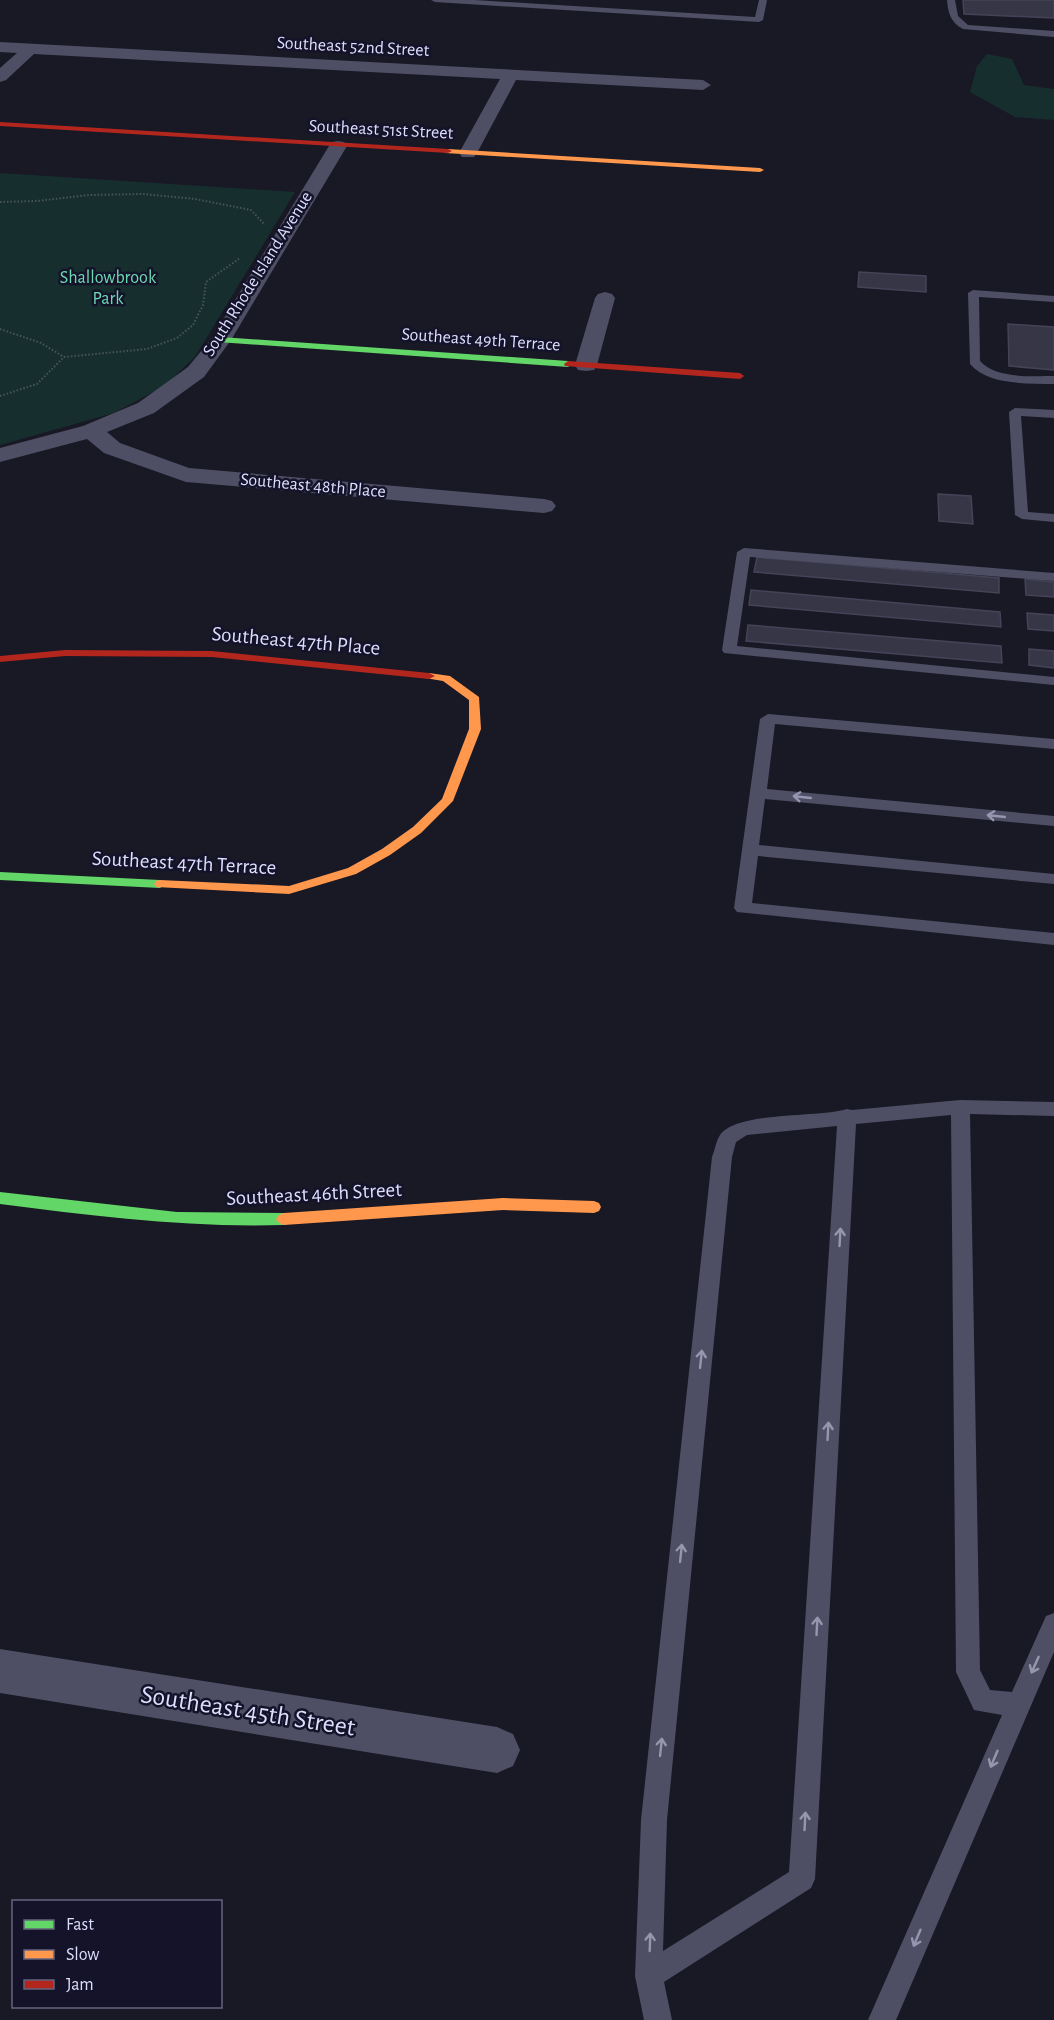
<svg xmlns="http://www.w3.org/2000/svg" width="1054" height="2020" font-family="'Alegreya Sans',sans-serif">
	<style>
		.green { fill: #162f2e }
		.building { fill: #373646; stroke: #454357; stroke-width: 1.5 }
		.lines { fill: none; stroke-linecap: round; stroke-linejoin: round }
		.path { stroke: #47545f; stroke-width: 2; stroke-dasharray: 1.5 2; stroke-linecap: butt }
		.lane { fill: #4e4f64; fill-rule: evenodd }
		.street { fill: #4e4f64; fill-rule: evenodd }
		.fast { fill: #63d668; fill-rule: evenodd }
		.slow { fill: #ff974d; fill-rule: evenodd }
		.jam { fill: #b3261e; fill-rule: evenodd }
		.oneway { stroke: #9696b0 }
		.labels { text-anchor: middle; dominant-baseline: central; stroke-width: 5; stroke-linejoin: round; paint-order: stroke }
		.far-street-label { font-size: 18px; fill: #ddddfd; stroke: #14132a }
		.far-park-label { font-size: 18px; fill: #6cdab1; stroke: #14132a }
		.street-label { font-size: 21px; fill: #ddddfd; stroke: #14132a }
		.near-street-label { font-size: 26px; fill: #ddddfd; stroke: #14132a }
	</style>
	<rect width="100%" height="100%" fill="#191825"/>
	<!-- green -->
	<g class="green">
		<polygon points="987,54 1012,59 1024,85 1054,89 1054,120 1015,117 970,92 977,66"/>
		<polygon points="0,173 295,192 195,357 164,386 114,413 0,445"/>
	</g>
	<!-- building -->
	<g class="building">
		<polygon points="963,0 1054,0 1054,18 964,14"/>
		<polygon points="859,272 926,276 926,292 858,287"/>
		<polygon points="1008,324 1054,327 1054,370 1009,366"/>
		<polygon points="938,494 971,496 973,524 939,521"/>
		<polygon points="757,557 999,578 999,593 754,572"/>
		<polygon points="1025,579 1054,582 1054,597 1026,595"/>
		<polygon points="751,590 1000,612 1001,627 749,605"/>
		<polygon points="1027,613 1054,615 1054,631 1028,629"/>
		<polygon points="748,625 1001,646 1002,663 746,641"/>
		<polygon points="1029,649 1054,651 1054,668 1029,665"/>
	</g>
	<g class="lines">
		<!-- path -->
		<g class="path">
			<polyline points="0,202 37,201 89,195 143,194 195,199 251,210 264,224"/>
			<polyline points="0,329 41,343 64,357"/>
			<polyline points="0,396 37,384 64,357 147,349 177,338 193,325 203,305 206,282 240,258"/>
		</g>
		<!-- lane -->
		<g class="lane">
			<polygon points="431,0 475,0 755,17 759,0 767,0 763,20 759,22 435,2"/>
			<path d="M947,0H955L958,16L968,25L1054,31V37L963,29C951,23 948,13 947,0Z"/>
			<path d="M973,290L1054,296V302L979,297L980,361C996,379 1032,376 1054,376V384C1028,383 989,386 970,364L968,293Z"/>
			<polygon points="1015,408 1054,410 1054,418 1021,416 1028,512 1054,514 1054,522 1022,519 1015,515 1009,412"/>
			<polygon points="744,548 1054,573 1054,581 750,557 737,646 1054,677 1054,685 724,653 722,650 737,552"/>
			<polygon points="768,714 1054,739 1054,749 775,724 767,789 1054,816 1054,826 765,799 759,845 1054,874 1054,884 758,856 752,903 1054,933 1054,945 737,912 734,908 760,719"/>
			<path d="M960,1100L1054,1102V1116L970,1114L980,1670L990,1690L1012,1692L1046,1616L1054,1613V1652L896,2020H868L1002,1715L974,1710L956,1672L951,1115L856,1124L815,1879L811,1888L664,1982L672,2020H644L635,1976L641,1820L712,1157C715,1150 716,1141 720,1135C737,1111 818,1118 847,1109L852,1110ZM837,1126L789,1872L663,1951L667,1820L732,1157L736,1142L747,1135Z"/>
		</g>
		<!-- street -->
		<g class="street">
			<polygon points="0,42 703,80 711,85 703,90 516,80 477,153 474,157 462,157 459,153 500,79 34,54 6,80 0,82 0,68 17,53 0,52"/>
			<polygon points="338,141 344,142 347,146 231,340 204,377 154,413 107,432 120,443 189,468 544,499 552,501 556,506 552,511 544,513 186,482 104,453 87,439 0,462 0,448 83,426 138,403 188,367 212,338 329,146 332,142"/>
			<polygon points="605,292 612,294 615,298 597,365 594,370 586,371 578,370 575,365 595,298 598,294"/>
			<polygon points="0,1649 497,1727 513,1734 520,1750 513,1766 497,1773 0,1693"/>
		</g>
		<!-- fast -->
		<g class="fast">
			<polygon points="221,337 568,361 572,364 568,367 218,342 218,338"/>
			<polygon points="0,872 160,880 166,884 160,888 0,880"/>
			<path d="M0,1192L177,1212L284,1213L289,1215L292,1219L289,1223L284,1225C188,1228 95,1216 0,1204Z"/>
		</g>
		<!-- slow -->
		<g class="slow">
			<polygon points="448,149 760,168 764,170 760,172 445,153 444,151"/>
			<polygon points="429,673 450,676 479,697 481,729 453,801 421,833 390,855 356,874 289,894 156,887 154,884 156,881 160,880 289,886 348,868 382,849 413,827 442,799 469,729 469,700 443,681 425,678 423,676"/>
			<polygon points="503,1198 594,1201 599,1203 601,1207 599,1211 594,1213 503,1210 284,1225 279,1223 276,1219 279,1215 284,1213"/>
		</g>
		<!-- jam -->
		<g class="jam">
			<polygon points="0,122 448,149 452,151 448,153 0,126"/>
			<polygon points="568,361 740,373 744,376 740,379 565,366 564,364"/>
			<polygon points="65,650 212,651 429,673 435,676 429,679 212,657 65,656 0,662 0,656"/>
		</g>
	</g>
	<!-- one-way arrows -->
	<defs><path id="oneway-shaft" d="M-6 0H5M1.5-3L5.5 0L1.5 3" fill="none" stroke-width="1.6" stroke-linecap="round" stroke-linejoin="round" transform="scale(1.5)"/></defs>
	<g class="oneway">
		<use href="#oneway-shaft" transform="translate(802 797) rotate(-174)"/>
		<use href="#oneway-shaft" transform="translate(996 816) rotate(-174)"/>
		<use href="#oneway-shaft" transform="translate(840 1237) rotate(-87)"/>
		<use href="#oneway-shaft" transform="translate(701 1359) rotate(-84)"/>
		<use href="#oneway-shaft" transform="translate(828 1431) rotate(-87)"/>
		<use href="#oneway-shaft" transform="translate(681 1553) rotate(-84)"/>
		<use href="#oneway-shaft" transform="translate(817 1626) rotate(-87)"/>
		<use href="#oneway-shaft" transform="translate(1035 1665) rotate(114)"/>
		<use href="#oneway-shaft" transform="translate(661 1747) rotate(-84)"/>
		<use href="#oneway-shaft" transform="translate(994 1759) rotate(113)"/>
		<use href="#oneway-shaft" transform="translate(805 1821) rotate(-87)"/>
		<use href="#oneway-shaft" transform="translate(917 1938) rotate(113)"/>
		<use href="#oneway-shaft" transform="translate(650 1942) rotate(-88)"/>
	</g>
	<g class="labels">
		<!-- far-street labels -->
		<g class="far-street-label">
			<text transform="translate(353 47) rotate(3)">Southeast 52nd Street</text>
			<text transform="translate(381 130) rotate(3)">Southeast 51st Street</text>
			<text transform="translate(258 274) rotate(-58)">South Rhode Island Avenue</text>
			<text transform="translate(481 340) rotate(4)">Southeast 49th Terrace</text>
			<text transform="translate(313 486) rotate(5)">Southeast 48th Place</text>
		</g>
		<!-- far-park labels -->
		<g class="far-park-label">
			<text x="108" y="278">Shallowbrook<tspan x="108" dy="21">Park</tspan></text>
		</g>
		<!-- street labels -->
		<g class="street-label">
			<text transform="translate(296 641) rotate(5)">Southeast 47th Place</text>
			<text transform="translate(184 863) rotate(3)">Southeast 47th Terrace</text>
			<text transform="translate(314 1194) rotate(-3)">Southeast 46th Street</text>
		</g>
		<!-- near-street labels -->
		<g class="near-street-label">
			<text transform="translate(248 1711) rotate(9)">Southeast 45th Street</text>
		</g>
	</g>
	<!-- legend -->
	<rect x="12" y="1900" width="210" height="108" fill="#14132a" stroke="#64647e" stroke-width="1.5"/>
	<rect x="24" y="1920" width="30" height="9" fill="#63d668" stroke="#64647e" stroke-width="1.5"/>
	<text x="66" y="1930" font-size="18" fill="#ddddfd">Fast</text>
	<rect x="24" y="1950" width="30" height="9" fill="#ff974d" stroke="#64647e" stroke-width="1.5"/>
	<text x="66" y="1960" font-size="18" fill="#ddddfd">Slow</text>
	<rect x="24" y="1980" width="30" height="9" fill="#b3261e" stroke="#64647e" stroke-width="1.5"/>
	<text x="66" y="1990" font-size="18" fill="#ddddfd">Jam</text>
</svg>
